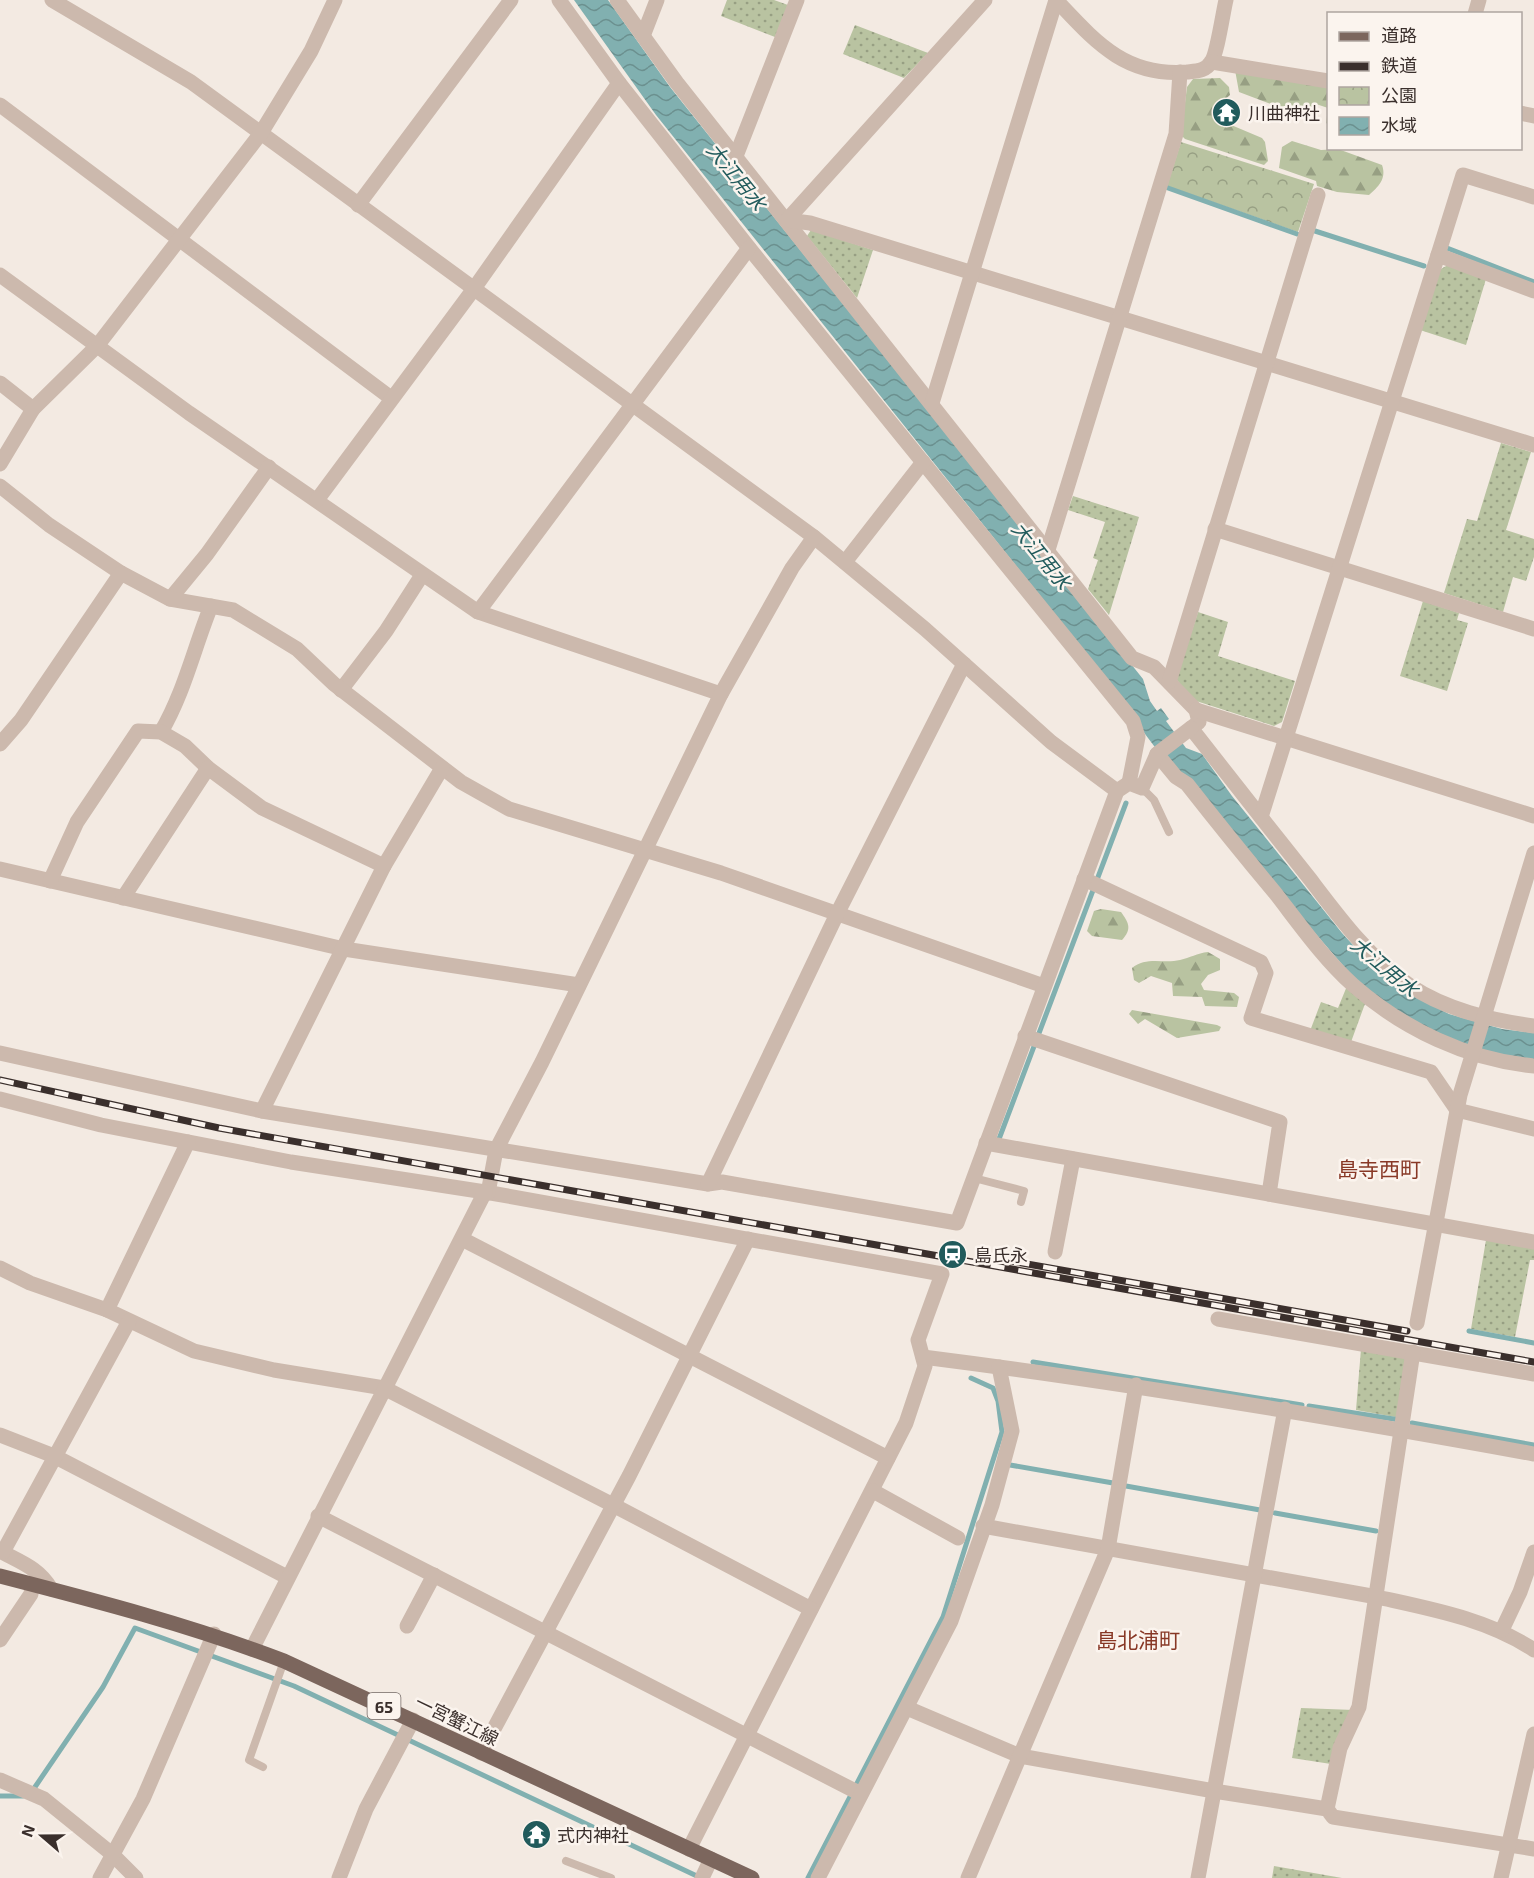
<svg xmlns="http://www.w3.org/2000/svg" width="1534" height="1878" font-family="'Exo 2','Noto Sans JP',sans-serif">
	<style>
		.grass { fill: url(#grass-dots) }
		.forest { fill: url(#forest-firs) }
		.park { fill: url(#park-crowns) }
		.water { fill: url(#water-waves) }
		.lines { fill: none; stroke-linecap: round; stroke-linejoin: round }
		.stream { stroke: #81b0b0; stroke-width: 5 }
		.service { stroke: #ccb9ad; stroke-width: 8 }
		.minor { stroke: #ccb9ad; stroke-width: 15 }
		.primary { stroke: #7c665d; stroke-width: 15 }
		.rail-casing { stroke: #3a2f2c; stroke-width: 7 }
		.rail { stroke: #fbf4ee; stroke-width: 4.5; stroke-dasharray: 14; stroke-linecap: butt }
		.labels { text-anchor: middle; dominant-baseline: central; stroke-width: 5; stroke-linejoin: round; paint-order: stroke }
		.shield { fill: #fbf4ee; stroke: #746a66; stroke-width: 1.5 }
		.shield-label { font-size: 16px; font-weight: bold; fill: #3a2f2c }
		.poi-label { font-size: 18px; fill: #3a2f2c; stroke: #fbf4ee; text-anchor: start }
		.street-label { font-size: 18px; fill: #3a2f2c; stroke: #fbf4ee }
		.water-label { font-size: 20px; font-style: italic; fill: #215b5c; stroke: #fbf4ee }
		.quarter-label { font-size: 21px; fill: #883826; stroke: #fbf4ee }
	</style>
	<defs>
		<pattern id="grass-dots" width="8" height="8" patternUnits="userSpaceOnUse" patternTransform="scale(1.5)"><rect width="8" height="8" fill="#b9c3a1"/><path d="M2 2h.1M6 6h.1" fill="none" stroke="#979f83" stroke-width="1.8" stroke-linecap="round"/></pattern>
		<pattern id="forest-firs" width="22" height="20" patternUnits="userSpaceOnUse" patternTransform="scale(1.5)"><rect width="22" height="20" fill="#b9c3a1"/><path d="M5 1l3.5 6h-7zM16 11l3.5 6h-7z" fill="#979f83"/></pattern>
		<pattern id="park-crowns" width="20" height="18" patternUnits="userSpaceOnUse" patternTransform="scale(1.5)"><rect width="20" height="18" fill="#b9c3a1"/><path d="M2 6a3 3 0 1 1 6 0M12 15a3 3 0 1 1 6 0" fill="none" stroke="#979f83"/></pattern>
		<pattern id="water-waves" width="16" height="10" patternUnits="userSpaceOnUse" patternTransform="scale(1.5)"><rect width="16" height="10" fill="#81b0b0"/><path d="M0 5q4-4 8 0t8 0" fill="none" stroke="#6b908f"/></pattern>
	</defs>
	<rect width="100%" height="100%" fill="#f3eae2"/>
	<!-- grass -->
	<g class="grass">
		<polygon points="727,0 774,0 788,5 775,37 721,16"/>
		<polygon points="855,25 928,53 904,78 843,54"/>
		<polygon points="811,230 873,250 857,298 807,236"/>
		<polygon points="1448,265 1486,279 1466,345 1420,330 1439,270"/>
		<polygon points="1501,443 1531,452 1506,530 1534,539 1534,557 1526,581 1513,577 1503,612 1444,593 1467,519 1477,521"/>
		<polygon points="1073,496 1139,517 1109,615 1088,589 1098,560 1093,558 1105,522 1068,510"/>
		<polygon points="1423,601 1459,613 1457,620 1468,623 1447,691 1400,676"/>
		<polygon points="1198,612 1228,622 1218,656 1295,681 1282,722 1274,726 1193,700 1176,679"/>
		<polygon points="1347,986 1366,1001 1351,1042 1310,1031 1321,1002 1338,1008"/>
		<polygon points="1486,1240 1534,1248 1534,1260 1530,1260 1515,1337 1471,1329"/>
		<polygon points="1361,1349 1406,1355 1401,1418 1356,1410"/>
		<polygon points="1301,1708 1354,1710 1331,1764 1292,1758"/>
		<polygon points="1274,1866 1342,1878 1272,1878"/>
	</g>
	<!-- forest -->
	<g class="forest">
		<polygon points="1235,70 1328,85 1328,124 1326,123 1328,108 1316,104 1310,115 1281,108 1239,92"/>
		<polygon points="1220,78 1229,87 1230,95 1220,104 1217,119 1262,138 1265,142 1268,161 1264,165 1185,139 1181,135 1187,87 1193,79"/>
		<path d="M1292,141L1321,150L1338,149L1382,165C1387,179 1378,187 1369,195L1337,192L1317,186L1316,181L1279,168L1282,147Z"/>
		<path d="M1101,909L1121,912C1129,923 1132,929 1122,940L1092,936L1087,931L1094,911Z"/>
		<path d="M1208,952L1220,959V970L1208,975L1201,984L1204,990L1234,993L1239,997L1237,1007L1205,1006L1202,997L1173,996L1172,983L1151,976L1139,983L1134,980L1132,968C1146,956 1164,964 1180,960C1190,958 1197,953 1208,952Z"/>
		<polygon points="1132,1010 1217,1025 1221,1027 1219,1031 1177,1038 1145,1019 1138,1024 1129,1014"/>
	</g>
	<!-- park -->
	<polygon class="park" points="1181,142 1314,184 1298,232 1167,186"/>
	<!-- water -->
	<polygon class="water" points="574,0 608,0 670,87 1143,679 1150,701 1157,711 1161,708 1169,719 1166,721 1186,748 1202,754 1232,796 1342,933 1374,968 1396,986 1449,1014 1502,1029 1534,1033 1534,1060 1490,1053 1427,1031 1359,984 1157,750 1065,627 656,115"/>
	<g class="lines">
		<!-- stream -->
		<g class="stream">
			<polyline points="1168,188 1297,234"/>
			<polyline points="1315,231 1424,266"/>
			<polyline points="1447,248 1534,282"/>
			<polyline points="999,1139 1126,803"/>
			<polyline points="1469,1331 1534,1343"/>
			<polyline points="1033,1362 1302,1405"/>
			<polyline points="1309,1406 1400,1420"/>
			<polyline points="1412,1423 1534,1445"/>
			<polyline points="1010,1465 1113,1483"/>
			<polyline points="1126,1486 1260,1510"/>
			<polyline points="1275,1513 1376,1531"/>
			<polyline points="35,1787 103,1687 135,1628 294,1686 699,1877"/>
			<polyline points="0,1796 23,1796"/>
			<polyline points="808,1878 943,1617 1002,1432 998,1401 993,1388 971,1378"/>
		</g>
		<!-- service -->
		<g class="service">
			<polyline points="1142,788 1154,800 1169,832"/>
			<polyline points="974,1178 1024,1191 1021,1202"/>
			<polyline points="263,1767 249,1760 284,1661"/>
			<polyline points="566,1861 611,1878"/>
		</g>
		<!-- minor -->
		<g class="minor">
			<polyline points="52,0 191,82 814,537 925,629 1051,742 1117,791"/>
			<polyline points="559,0 619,83 749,248 1133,721 1138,737 1129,783"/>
			<path d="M617,0L677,83L1132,658L1154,667L1196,710L1199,722L1191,728C1230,778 1270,829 1310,879C1339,917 1369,958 1409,985C1446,1010 1491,1020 1534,1026"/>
			<polyline points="985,0 787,220 810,223 1534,445"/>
			<path d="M1056,0C1094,40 1124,77 1187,72C1196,71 1206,71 1211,62C1217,55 1223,12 1226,0"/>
			<polyline points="1475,14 1479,0"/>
			<polyline points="643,36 657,0"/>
			<polyline points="1212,62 1328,81"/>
			<polyline points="0,105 391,398"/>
			<polyline points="1520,113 1534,116"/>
			<polyline points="736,156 797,0"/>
			<polyline points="358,205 511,0"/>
			<polyline points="1438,255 1463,175 1534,197"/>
			<polyline points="0,275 189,413 478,612 721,694"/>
			<polyline points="0,383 33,409"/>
			<polyline points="932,403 1056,0"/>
			<polyline points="0,464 33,409 97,346 261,133 311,51 335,0"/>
			<polyline points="0,486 49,525 121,573"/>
			<polyline points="317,500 473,290 619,83"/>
			<polyline points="1215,529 1534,629"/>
			<polyline points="1047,553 1176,134 1180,72"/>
			<polyline points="845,562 923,462"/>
			<polyline points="170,599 207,554 269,467"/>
			<polyline points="478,612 749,248"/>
			<polyline points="1169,682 1318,195"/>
			<polyline points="341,690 386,631 422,575"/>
			<polyline points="1196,710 1534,816"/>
			<path d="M161,732C184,693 194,648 211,606"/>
			<polyline points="0,744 21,720 121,573 170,599 233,610 297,649 334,684 461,782 509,809 721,873 1044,986"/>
			<path d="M1157,754L1176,777L1187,784C1216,821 1246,858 1276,894C1300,925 1324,959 1353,985C1403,1029 1468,1060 1534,1066"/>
			<polyline points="1261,817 1438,255 1534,291"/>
			<polyline points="0,869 344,949 579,985"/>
			<polyline points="1084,879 1261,962 1266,973 1251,1018 1431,1072 1457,1110 1534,1129"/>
			<polyline points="50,881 77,822 138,731 161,732 185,746 208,768 262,808 384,866"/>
			<polyline points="123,898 208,768"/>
			<polyline points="1025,1036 1280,1122 1269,1194"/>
			<polyline points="0,1053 262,1111 708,1184 722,1182 957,1223 1117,791 1129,783 1142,788 1157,754 1191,728"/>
			<polyline points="0,1099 101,1125 291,1162 485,1192 942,1274 918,1340 925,1366 906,1423 689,1849"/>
			<polyline points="262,1111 384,866 442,768"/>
			<polyline points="986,1143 1534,1242"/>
			<polyline points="708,1184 837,914 964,664"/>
			<polyline points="488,1193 496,1150 542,1062 721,694 792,568 814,537"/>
			<polyline points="462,1239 888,1458"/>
			<polyline points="1055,1252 1073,1159"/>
			<polyline points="0,1268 30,1283 107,1310 194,1351 274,1370 384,1388 613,1505 811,1609"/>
			<polyline points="107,1310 188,1142"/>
			<polyline points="1218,1319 1534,1374"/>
			<polyline points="1417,1323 1460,1095 1534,853"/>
			<path d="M923,1357C1128,1383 1331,1417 1534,1454"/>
			<polyline points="0,1435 54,1456 287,1577"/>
			<polyline points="873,1491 958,1538"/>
			<polyline points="318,1516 861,1794"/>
			<path d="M983,1526L1377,1597C1431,1609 1487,1619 1534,1650"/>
			<path d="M0,1551C20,1562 39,1568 51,1589"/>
			<polyline points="3,1552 129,1321"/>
			<polyline points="407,1626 434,1575"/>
			<polyline points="1502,1630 1520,1592 1534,1552"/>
			<polyline points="0,1640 31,1594 32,1585"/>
			<polyline points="252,1649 485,1192"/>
			<polyline points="907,1708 1020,1756 1214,1791 1327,1809 1333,1817 1534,1849"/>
			<polyline points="481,1753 629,1476 748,1239"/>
			<polyline points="0,1780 44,1799 112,1854 136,1878"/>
			<polyline points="1327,1809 1340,1748 1359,1707 1413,1352"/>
			<polyline points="100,1878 143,1799 214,1634"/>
			<polyline points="339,1878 366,1809 413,1720"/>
			<polyline points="702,1878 711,1859"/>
			<polyline points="818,1878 951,1621 992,1505 1012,1431 999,1367"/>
			<polyline points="968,1878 1108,1549 1136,1385"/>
			<polyline points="1198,1878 1285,1409"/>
			<polyline points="1501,1878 1534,1734"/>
		</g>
		<!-- primary -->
		<path class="primary" d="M0,1576C97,1601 190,1625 284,1661L752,1878"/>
		<defs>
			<g id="rail">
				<polyline points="0,1080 219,1128 1534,1362"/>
				<polyline points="988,1257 1407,1331"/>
			</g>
		</defs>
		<!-- rail casing -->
		<use href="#rail" class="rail-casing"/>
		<!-- rail -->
		<use href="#rail" class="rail"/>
	</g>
	<!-- icons -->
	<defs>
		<symbol id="temple-disc" viewBox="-11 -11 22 22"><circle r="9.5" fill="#215b5c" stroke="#fbf4ee"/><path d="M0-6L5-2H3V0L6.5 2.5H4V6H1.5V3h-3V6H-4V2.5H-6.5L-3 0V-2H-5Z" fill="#fff"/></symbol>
		<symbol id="station-disc" viewBox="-11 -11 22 22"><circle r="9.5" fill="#215b5c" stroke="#fbf4ee"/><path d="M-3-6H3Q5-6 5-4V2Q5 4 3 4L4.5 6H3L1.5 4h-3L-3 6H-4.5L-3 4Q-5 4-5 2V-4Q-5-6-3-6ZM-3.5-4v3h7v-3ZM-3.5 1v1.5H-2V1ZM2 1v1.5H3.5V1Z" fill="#fff"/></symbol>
	</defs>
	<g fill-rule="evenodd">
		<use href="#temple-disc" x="1210" y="96" width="33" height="33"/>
		<use href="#station-disc" x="936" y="1238" width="33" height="33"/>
		<use href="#temple-disc" x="520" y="1818" width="33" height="33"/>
	</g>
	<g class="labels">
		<!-- shield labels -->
		<rect class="shield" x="367.5" y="1693" width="33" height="26" rx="4.5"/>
		<g class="shield-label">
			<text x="384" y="1706">65</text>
		</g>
		<!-- poi labels -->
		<g class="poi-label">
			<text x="1248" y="113">川曲神社</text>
			<text x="974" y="1255">島氏永</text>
			<text x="557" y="1835">式内神社</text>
		</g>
		<!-- street labels -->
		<g class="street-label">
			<text transform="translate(457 1720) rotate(26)">一宮蟹江線</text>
		</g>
		<!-- water labels -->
		<g class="water-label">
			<text transform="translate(737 176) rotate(51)">大江用水</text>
			<text transform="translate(1042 555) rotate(51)">大江用水</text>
			<text transform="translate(1385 966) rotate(40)">大江用水</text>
		</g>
		<!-- quarter labels -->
		<g class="quarter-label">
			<text x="1379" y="1168">島寺西町</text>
			<text x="1138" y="1639">島北浦町</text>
		</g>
	</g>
	<!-- legend -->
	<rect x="1327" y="12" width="195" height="138" fill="#fbf4ee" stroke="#aea5a0" stroke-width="1.5"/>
	<rect x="1339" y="32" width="30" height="9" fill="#7c665d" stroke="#aea5a0" stroke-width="1.5"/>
	<text x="1381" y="42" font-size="18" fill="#3a2f2c">道路</text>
	<rect x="1339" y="62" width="30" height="9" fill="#3a2f2c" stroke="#aea5a0" stroke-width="1.5"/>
	<text x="1381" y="72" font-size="18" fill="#3a2f2c">鉄道</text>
	<rect x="1339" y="87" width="30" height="18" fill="url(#park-crowns)" stroke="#aea5a0" stroke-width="1.5"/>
	<text x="1381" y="102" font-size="18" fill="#3a2f2c">公園</text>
	<rect x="1339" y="117" width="30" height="18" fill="url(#water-waves)" stroke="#aea5a0" stroke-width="1.5"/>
	<text x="1381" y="132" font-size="18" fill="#3a2f2c">水域</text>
	<!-- north arrow -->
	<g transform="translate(42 1836) rotate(290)" stroke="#fbf4ee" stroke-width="4.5" paint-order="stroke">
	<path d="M0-4.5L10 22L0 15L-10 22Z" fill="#3a2f2c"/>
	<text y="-9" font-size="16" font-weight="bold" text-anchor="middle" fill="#3a2f2c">N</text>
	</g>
</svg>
